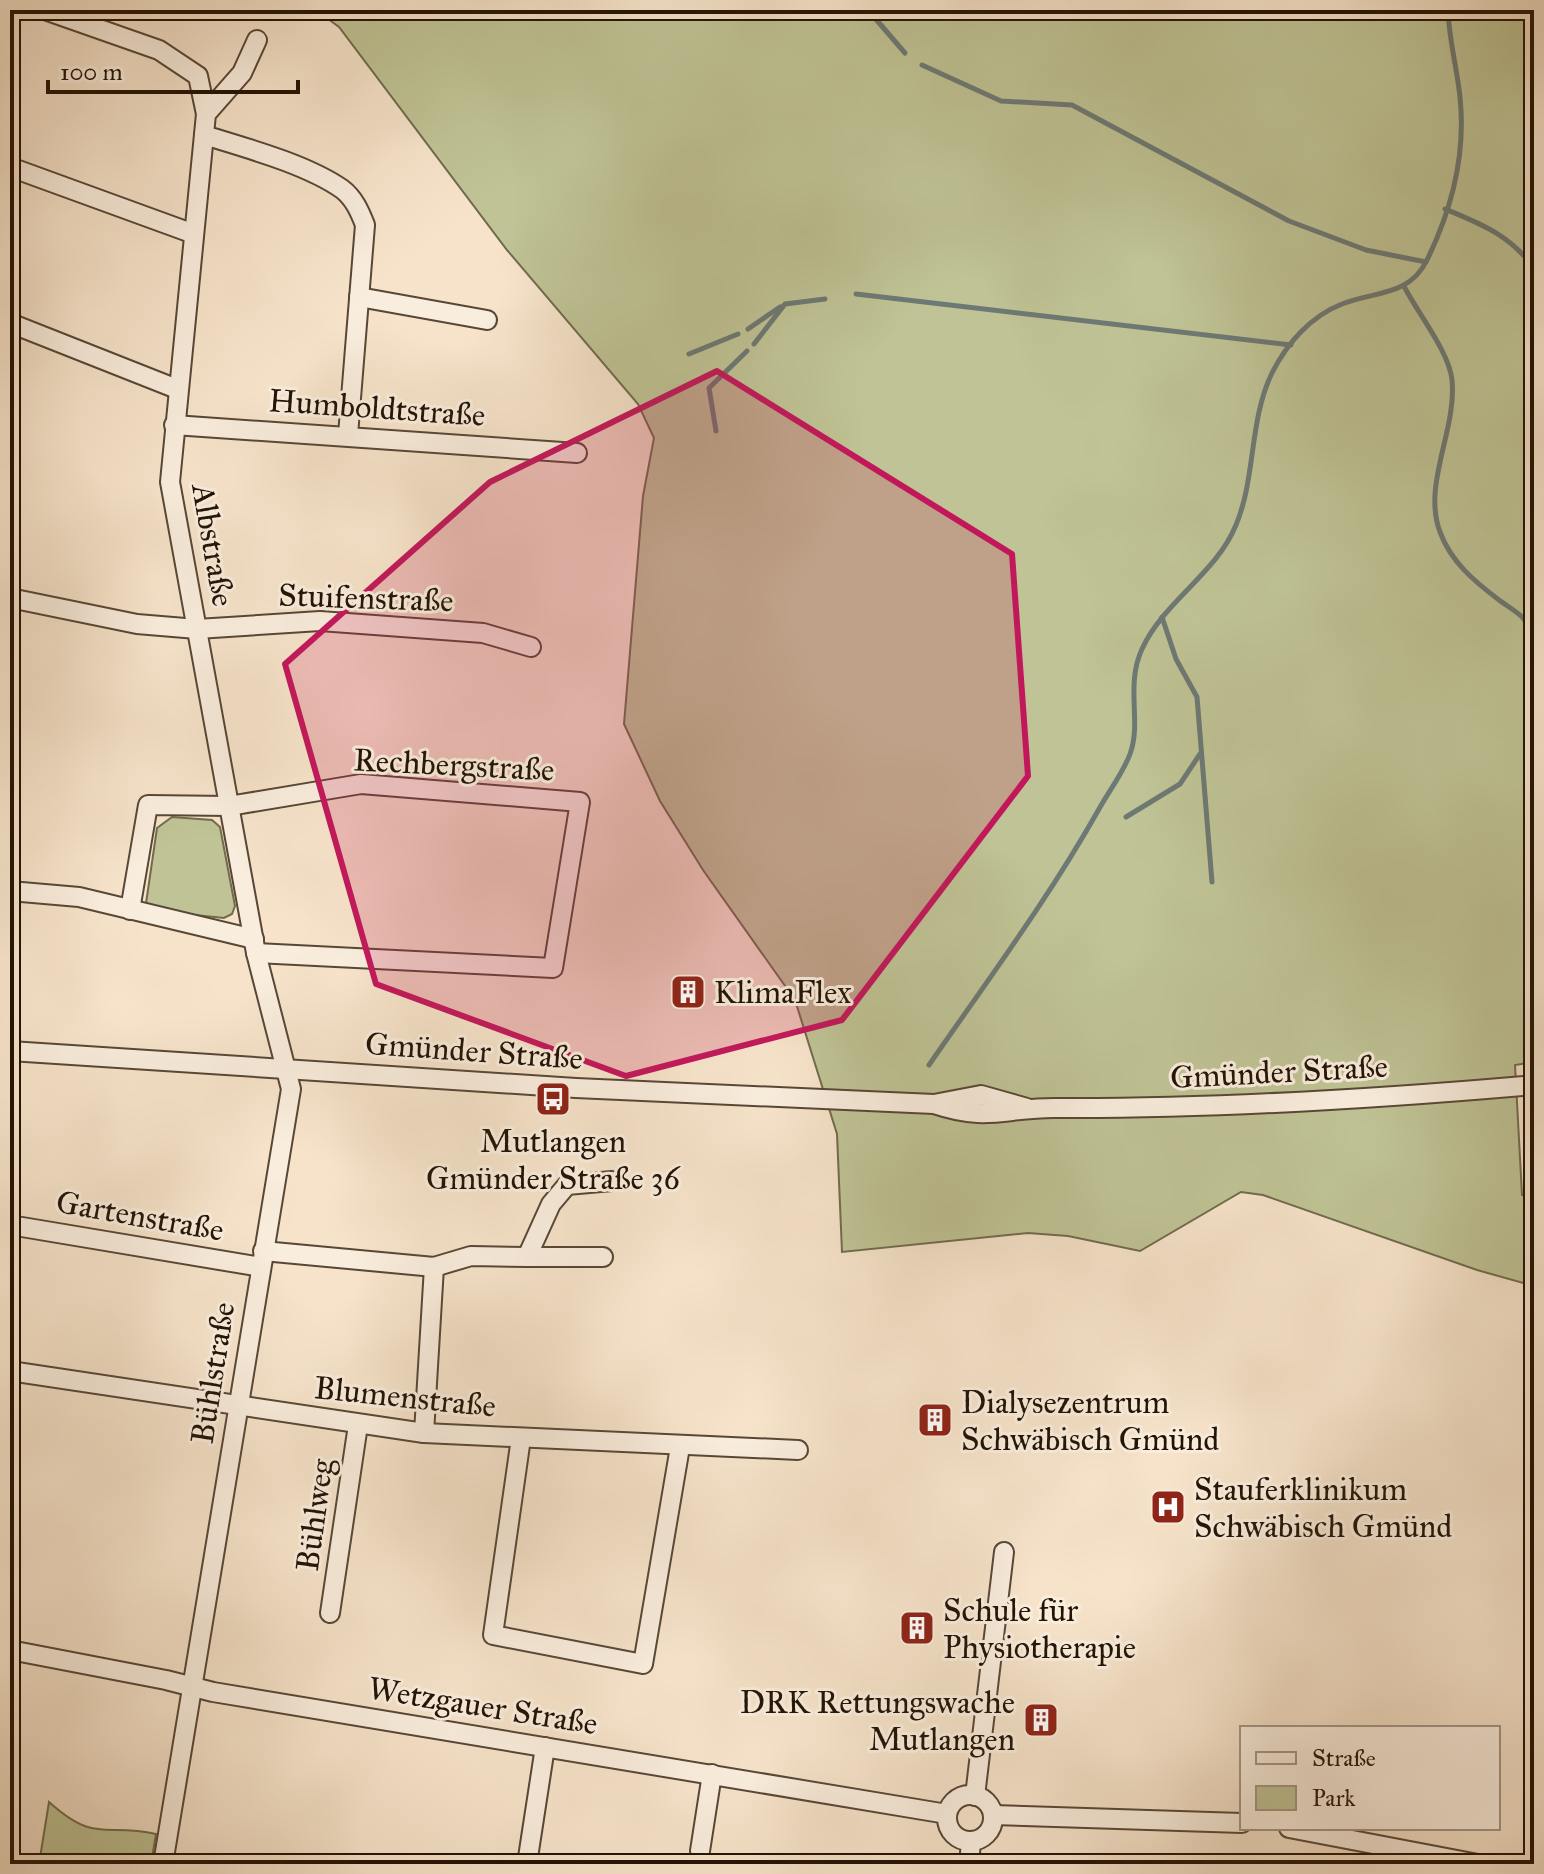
<svg xmlns="http://www.w3.org/2000/svg" width="1544" height="1874" font-family="'IM FELL Great Primer',serif">
	<style>
		.green { fill: #bfc395; stroke: #716b4d; stroke-width: 2 }
		.lines { fill: none; stroke-linecap: round; stroke-linejoin: round }
		.stream { stroke: #6d7974; stroke-width: 5 }
		.minor-casing { stroke: #584736; stroke-width: 22 }
		.minor { stroke: #f9eddd; stroke-width: 18 }
		.marked { fill: #c2185b; fill-opacity: 0.2; stroke: #c2185b; stroke-width: 6; stroke-linejoin: round }
		.labels { text-anchor: middle; dominant-baseline: central; stroke-width: 6; stroke-linejoin: round; paint-order: stroke }
		.street-label { font-size: 32px; fill: #231305; stroke: #f9eddd }
		.poi-label { font-size: 32px; fill: #231305; stroke: #f9eddd; text-anchor: start }
	</style>
	<rect width="100%" height="100%" fill="#f6e3ca"/>
	<filter id="stains"><feTurbulence type="fractalNoise" baseFrequency=".0025" numOctaves="4"/><feColorMatrix values="0 0 0 0 .2 0 0 0 0 .09 0 0 0 0 .02 0 0 0 .5 -.17"/></filter>
	<radialGradient id="worn" r=".72"><stop offset=".6" stop-color="#630" stop-opacity="0"/><stop offset="1" stop-color="#630" stop-opacity=".3"/></radialGradient>
	<!-- green -->
	<g class="green">
		<polygon points="316,10 1534,10 1534,1062 1515,1065 1522,1195 1534,1197 1534,1286 1477,1270 1263,1195 1241,1192 1140,1251 1068,1236 1028,1233 842,1252 837,1134 795,1000 703,870 660,801 624,724 643,496 654,438 638,404 507,250 339,27"/>
		<polygon points="172,817 212,820 220,827 235,906 232,914 224,918 145,910 157,828"/>
		<path d="M49,1802C97,1845 105,1822 156,1834L151,1864H39Z"/>
	</g>
	<g class="lines">
		<!-- stream -->
		<g class="stream">
			<polyline points="868,10 905,53"/>
			<polyline points="922,65 1001,101 1072,105 1289,221 1366,250 1426,262"/>
			<path d="M1445,209C1481,224 1510,235 1534,268"/>
			<path d="M1405,288C1419,315 1449,352 1452,380C1457,430 1422,484 1440,532C1451,562 1474,581 1499,600C1507,606 1518,612 1524,619C1528,625 1531,635 1534,641"/>
			<polyline points="856,294 1291,345"/>
			<polyline points="748,329 780,307"/>
			<polyline points="754,344 785,304 825,299"/>
			<polyline points="689,354 738,334"/>
			<polyline points="716,431 709,388 747,351"/>
			<polyline points="1162,617 1176,659 1197,697 1212,882"/>
			<polyline points="1126,817 1180,784 1200,754"/>
			<path d="M929,1065C987,981 1049,898 1099,809C1109,791 1123,773 1130,754C1142,722 1125,686 1142,649C1164,601 1216,574 1236,525C1256,477 1249,420 1272,373C1287,343 1311,316 1342,304C1374,291 1409,297 1427,260C1452,209 1466,154 1460,97C1457,68 1449,40 1448,10"/>
		</g>
		<defs>
			<g id="minor">
				<polyline points="45,10 159,50 198,76 206,114"/>
				<path d="M204,135C246,148 306,164 342,189C354,198 360,212 365,225L348,435"/>
				<polyline points="10,167 194,234"/>
				<polyline points="359,297 487,320"/>
				<polyline points="10,323 177,389"/>
				<polyline points="174,425 577,453"/>
				<polyline points="10,598 137,624 197,629 320,621 483,633 531,647"/>
				<polyline points="10,891 79,897 254,939"/>
				<polyline points="130,910 148,805 229,806 361,784 580,802 553,968 256,953"/>
				<path d="M10,1051L576,1088L934,1104C988,1122 1003,1108 1054,1108C1214,1109 1374,1099 1534,1085"/>
				<polyline points="934,1104 981,1095 1027,1108"/>
				<polyline points="10,1225 261,1267"/>
				<polyline points="263,1251 434,1267 471,1256 527,1257 551,1204 567,1185 612,1181"/>
				<polyline points="527,1257 603,1257"/>
				<polyline points="10,1371 424,1433 798,1450"/>
				<polyline points="424,1433 434,1267"/>
				<polyline points="521,1438 493,1635 643,1664 680,1447"/>
				<polyline points="330,1613 358,1425"/>
				<polyline points="10,1650 166,1680 213,1692 947,1814"/>
				<circle cx="970" cy="1818" r="23"/>
				<polyline points="975,1796 1004,1552"/>
				<polyline points="993,1815 1242,1823"/>
				<polyline points="1289,1828 1478,1864"/>
				<polyline points="700,1851 712,1774"/>
				<polyline points="163,1864 291,1089 256,953 170,482 206,114 242,73 257,40"/>
				<polyline points="527,1864 545,1747"/>
				<polyline points="969,1864 971,1842"/>
			</g>
		</defs>
		<!-- minor casing -->
		<use href="#minor" class="minor-casing"/>
		<!-- minor -->
		<use href="#minor" class="minor"/>
	</g>
	<!-- marked area -->
	<path class="marked" d="M717,371L1012,554L1028,776L842,1020L626,1076L376,984L285,664L490,482Z"/>
	<!-- icons -->
	<defs>
		<symbol id="building-square" viewBox="-11 -11 22 22"><rect x="-9" y="-9" width="18" height="18" rx="4" fill="#8f2418" stroke="#f9eddd"/><path d="M-4-6H4V6H1V3H-1V6H-4ZM-2.5-4.3h1.7v1.8h-1.7ZM.8-4.3h1.7v1.8H.8ZM-2.5-1h1.7V.8h-1.7ZM.8-1h1.7V.8H.8Z" fill="#fff"/></symbol>
		<symbol id="bus-square" viewBox="-11 -11 22 22"><rect x="-9" y="-9" width="18" height="18" rx="4" fill="#8f2418" stroke="#f9eddd"/><path d="M-5-6H5V4H4V6H2V4H-2V6H-4V4H-5ZM-3.5-4V0h7V-4ZM-3.5 1.2v1.5H-2V1.2ZM2 1.2v1.5H3.5V1.2Z" fill="#fff"/></symbol>
		<symbol id="hospital-square" viewBox="-11 -11 22 22"><rect x="-9" y="-9" width="18" height="18" rx="4" fill="#8f2418" stroke="#f9eddd"/><path d="M-5-5h3v3.5h4V-5h3V5h-3V1.5h-4V5h-3Z" fill="#fff"/></symbol>
	</defs>
	<g fill-rule="evenodd">
		<use href="#building-square" x="668" y="972" width="40" height="40"/>
		<use href="#bus-square" x="533" y="1079" width="40" height="40"/>
		<use href="#building-square" x="915" y="1400" width="40" height="40"/>
		<use href="#hospital-square" x="1148" y="1487" width="40" height="40"/>
		<use href="#building-square" x="897" y="1608" width="40" height="40"/>
		<use href="#building-square" x="1021" y="1700" width="40" height="40"/>
	</g>
	<g class="labels">
		<!-- street labels -->
		<g class="street-label">
			<text transform="translate(377 408) rotate(4)">Humboldtstraße</text>
			<text transform="translate(213 545) rotate(80)">Albstraße</text>
			<text transform="translate(366 598) rotate(2)">Stuifenstraße</text>
			<text transform="translate(454 765) rotate(3)">Rechbergstraße</text>
			<text transform="translate(474 1051) rotate(4)">Gmünder Straße</text>
			<text transform="translate(1279 1072) rotate(-3)">Gmünder Straße</text>
			<text transform="translate(140 1216) rotate(10)">Gartenstraße</text>
			<text transform="translate(213 1373) rotate(-81)">Bühlstraße</text>
			<text transform="translate(405 1397) rotate(6)">Blumenstraße</text>
			<text transform="translate(315 1515) rotate(-82)">Bühlweg</text>
			<text transform="translate(483 1706) rotate(9)">Wetzgauer Straße</text>
		</g>
		<!-- poi labels -->
		<g class="poi-label">
			<text x="714" y="992">KlimaFlex</text>
			<text x="553" y="1141" text-anchor="middle">Mutlangen<tspan x="553" dy="37">Gmünder Straße 36</tspan></text>
			<text x="961" y="1402">Dialysezentrum<tspan x="961" dy="37">Schwäbisch Gmünd</tspan></text>
			<text x="1194" y="1489">Stauferklinikum<tspan x="1194" dy="37">Schwäbisch Gmünd</tspan></text>
			<text x="943" y="1610">Schule für<tspan x="943" dy="37">Physiotherapie</tspan></text>
			<text x="1015" y="1702" text-anchor="end">DRK Rettungswache<tspan x="1015" dy="37">Mutlangen</tspan></text>
		</g>
	</g>
	<!-- margin -->
	<rect width="1544" height="1874" fill="none" stroke="#f6e3ca" stroke-width="40"/>
	<rect x="12" y="12" width="1520" height="1850" fill="none" stroke="#231305" stroke-width="4"/>
	<rect x="20" y="20" width="1504" height="1834" fill="none" stroke="#231305" stroke-width="2"/>
	<!-- legend -->
	<rect x="1240" y="1726" width="260" height="104" fill="#f9eddd" stroke="#a39687" stroke-width="2"/>
	<rect x="1256" y="1752" width="40" height="12" fill="#f9eddd" stroke="#a39687" stroke-width="2"/>
	<text x="1312" y="1766" font-size="24" fill="#231305">Straße</text>
	<rect x="1256" y="1786" width="40" height="24" fill="#bfc395" stroke="#a39687" stroke-width="2"/>
	<text x="1312" y="1806" font-size="24" fill="#231305">Park</text>
	<!-- scale -->
	<path d="M48 80v12h250v-12" fill="none" stroke="#231305" stroke-width="4"/>
	<text x="60" y="80" font-size="24" fill="#231305" stroke="#f9eddd" stroke-width="6" paint-order="stroke">100 m</text>
	<rect width="100%" height="100%" filter="url(#stains)"/>
	<rect width="100%" height="100%" fill="url(#worn)"/>
</svg>
